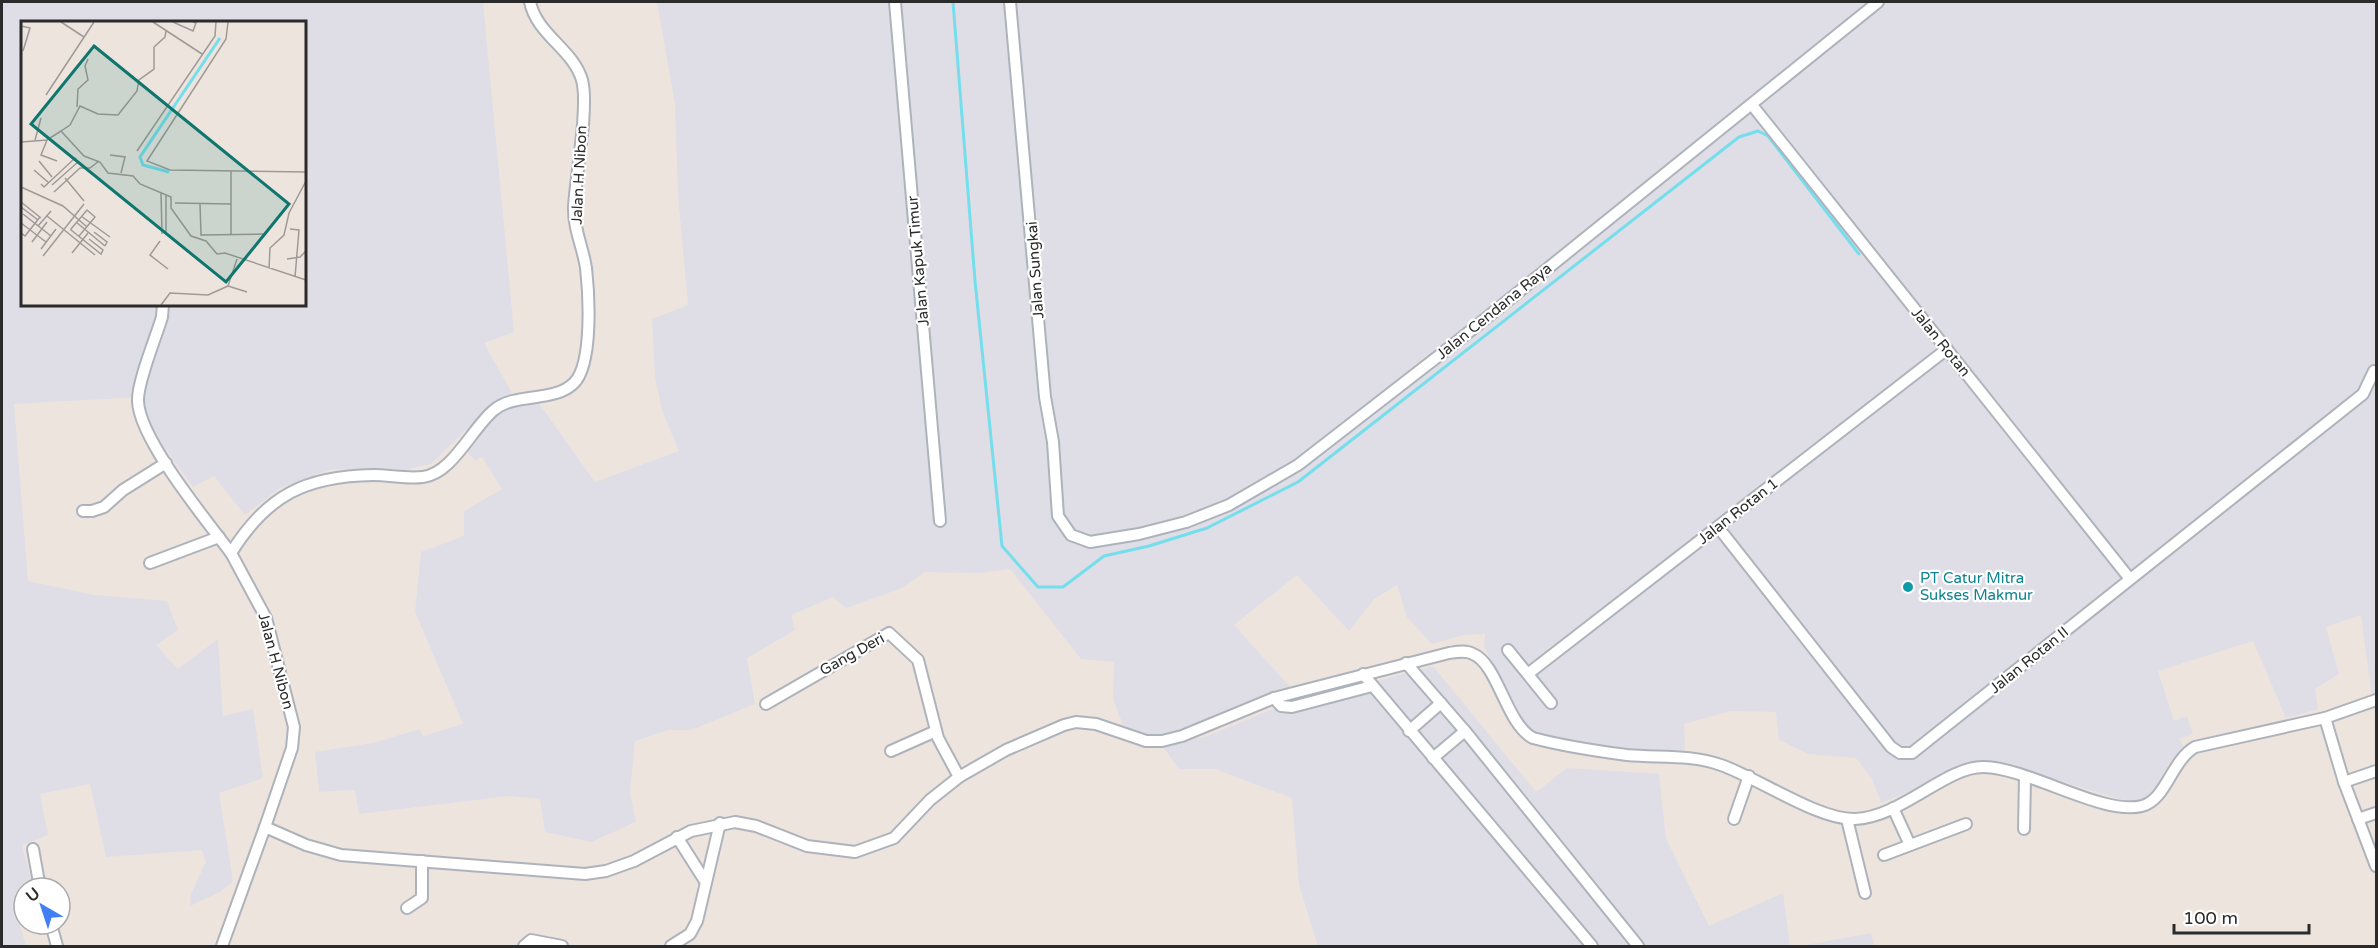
<svg xmlns="http://www.w3.org/2000/svg" width="2378" height="948" font-family="'Varela Round',sans-serif">
	<style>
		.industrial { fill: #dfdee6; fill-rule: evenodd }
		.lines { fill: none; stroke-linecap: round; stroke-linejoin: round }
		.stream { stroke: #74deec; stroke-width: 3 }
		.minor-casing { stroke: #aeb3bb; stroke-width: 14 }
		.minor { stroke: #fff; stroke-width: 10 }
		.culture-dot { fill: #0f9aa8; stroke: #fff; stroke-width: 2 }
		.labels { text-anchor: middle; dominant-baseline: central; stroke-width: 4.5; stroke-linejoin: round; paint-order: stroke }
		.street-label { font-size: 15px; fill: #2b2b2b; stroke: #fff }
		.culture-label { font-size: 15px; fill: #0d838f; stroke: #fff; text-anchor: start }
		.inset-river { fill: none; stroke: #74deec; stroke-width: 3 }
		.inset-road { fill: none; stroke: #9f9a96; stroke-width: 1.5 }
		.view { fill: #0f766e; fill-opacity: 0.15; stroke: #0f766e; stroke-width: 3 }
		.inset-edge { fill: none; stroke: #2b2b2b; stroke-width: 3 }
	</style>
	<rect width="100%" height="100%" fill="#ede4de"/>
	<!-- industrial -->
	<g class="industrial">
		<path d="M2,2H483L514,332L484,343L512,393L491,405L431,464L404,470L331,469L280,488L245,515L214,476L193,487L151,429L142,397L14,404L28,581L94,595L167,601L178,630L156,645L178,669L218,639L223,716L253,709L263,778L219,793L233,881L220,892L190,906L191,894L206,862L202,850L106,857L90,784L40,794L48,835L22,845L33,888H24V909L16,912L26,946H2ZM22,22H304V304H22Z"/>
		<polygon points="657,2 2376,2 2376,696 2372,698 2361,615 2326,627 2339,674 2315,689 2318,709 2286,718 2253,641 2158,671 2174,721 2187,716 2193,734 2179,739 2185,749 2169,763 2153,794 2133,803 1995,761 1964,769 1881,803 1872,779 1856,758 1808,754 1779,740 1776,712 1731,711 1684,724 1685,750 1621,749 1541,734 1527,726 1484,647 1485,634 1464,635 1432,644 1407,617 1397,585 1374,599 1349,631 1297,575 1234,625 1292,689 1246,703 1180,732 1145,736 1123,725 1113,699 1114,662 1081,659 1010,569 980,573 925,572 902,588 846,608 833,597 791,615 795,630 747,658 755,704 691,730 668,730 635,741 630,794 636,822 591,842 545,832 540,799 509,796 359,814 355,790 319,792 315,752 373,743 420,729 423,736 463,724 415,612 421,552 464,536 464,511 502,489 482,457 475,460 466,451 494,418 510,407 538,402 595,482 679,451 662,411 655,376 652,319 688,305 678,195 675,104"/>
		<polygon points="1433,666 1536,792 1567,768 1659,774 1666,839 1709,926 1783,893 1790,946 1318,946 1299,885 1292,798 1215,769 1179,769 1163,747 1207,736 1273,709"/>
		<polygon points="1871,933 1874,946 1801,946"/>
	</g>
	<g class="lines">
		<!-- stream -->
		<polyline class="stream" points="953,2 975,281 1002,546 1038,587 1063,587 1104,556 1149,546 1207,528 1298,482 1739,137 1758,131 1768,136 1859,254"/>
		<defs>
			<g id="minor">
				<polyline points="895,2 940,521"/>
				<polyline points="1010,2 1045,397 1053,442 1058,516 1071,535 1090,542 1139,534 1186,522 1229,505 1298,465 1454,344 1878,2"/>
				<polyline points="1752,105 2130,579"/>
				<path d="M163,304L162,317C156,337 137,383 138,401C139,439 207,521 231,553"/>
				<polyline points="83,511 92,511 104,507 123,490 166,463"/>
				<polyline points="1718,527 1891,747 1900,753 1912,753 2363,394 2374,371"/>
				<polyline points="150,563 219,537"/>
				<polyline points="1508,650 1551,703"/>
				<polyline points="1406,663 1465,731 1638,946"/>
				<polyline points="1529,673 1947,349"/>
				<polyline points="1363,674 1592,946"/>
				<polyline points="1274,698 1281,706 1292,707 1372,686"/>
				<polyline points="766,704 889,633 918,660 938,738 959,777"/>
				<polyline points="2325,718 2344,782 2376,866"/>
				<polyline points="1409,731 1441,703"/>
				<polyline points="891,751 936,731"/>
				<polyline points="1433,758 1465,731"/>
				<polyline points="2344,782 2376,771"/>
				<polyline points="1893,808 1910,845"/>
				<polyline points="1734,819 1749,776"/>
				<polyline points="1847,819 1865,893"/>
				<polyline points="2358,819 2376,813"/>
				<path d="M265,827L292,748L294,727L266,618L231,553C267,495 306,476 373,475C390,475 406,479 423,477C452,474 472,428 494,410C515,392 554,403 574,383C593,364 589,294 586,268C583,247 573,228 574,206C576,175 589,106 582,80C573,49 537,35 530,2"/>
				<polyline points="2024,829 2025,777"/>
				<polyline points="677,837 705,881"/>
				<polyline points="33,849 40,888"/>
				<polyline points="1884,855 1966,824"/>
				<polyline points="407,908 422,898 422,861"/>
				<polyline points="51,924 57,946"/>
				<path d="M222,946L265,827L306,845L341,855L585,874L606,871L634,861L691,831L735,822L756,826L807,846L855,852L894,838L930,800L959,777L1006,750L1064,725L1076,722L1096,724L1146,741H1162L1182,736L1274,698L1449,653C1457,652 1466,650 1473,654C1498,664 1506,724 1533,738C1563,746 1596,751 1627,755C1659,758 1690,754 1721,765C1758,778 1818,820 1855,819C1902,817 1946,766 1984,767C2029,768 2103,816 2142,806C2166,800 2171,761 2195,747L2325,718L2376,700"/>
				<polyline points="524,946 531,940 562,946"/>
				<polyline points="671,946 690,934 697,921 720,823"/>
			</g>
		</defs>
		<!-- minor casing -->
		<use href="#minor" class="minor-casing"/>
		<!-- minor -->
		<use href="#minor" class="minor"/>
	</g>
	<!-- markers -->
	<circle class="culture-dot" cx="1908" cy="587" r="6"/>
	<g class="labels">
		<!-- street labels -->
		<g class="street-label">
			<text transform="translate(579 175) rotate(-87)">Jalan H Nibon</text>
			<text transform="translate(918 261) rotate(-95)">Jalan Kapuk Timur</text>
			<text transform="translate(1035 270) rotate(-94)">Jalan Sungkai</text>
			<text transform="translate(1494 311) rotate(-39)">Jalan Cendana Raya</text>
			<text transform="translate(1941 342) rotate(51)">Jalan Rotan</text>
			<text transform="translate(1738 511) rotate(-38)">Jalan Rotan 1</text>
			<text transform="translate(852 654) rotate(-29)">Gang Deri</text>
			<text transform="translate(2029 660) rotate(-39)">Jalan Rotan II</text>
			<text transform="translate(276 661) rotate(75)">Jalan H Nibon</text>
		</g>
		<!-- culture labels -->
		<g class="culture-label">
			<text x="1920" y="578">PT Catur Mitra<tspan x="1920" dy="17">Sukses Makmur</tspan></text>
		</g>
	</g>
	<!-- overview -->
	<g transform="translate(21 21)">
		<rect width="285" height="285" fill="#ede4de"/>
		<path class="inset-river" d="M148,151L122,144L119,136L199,17"/>
		<path class="inset-road" d="M40,1L63,16M132,1L181,33M152,1L172,10L175,2L172,1M207,1L205,18L126,140L149,149L285,151M0,5L9,7L2,30M133,26L144,16L145,10M25,74L73,1M56,86L57,68L67,59L64,45L67,38M40,110L49,104L59,85L77,93L97,94L116,70L118,59L133,48V26M14,119L20,97M26,119L20,134L36,140M0,121L26,119L40,110L63,135L79,141L87,152L112,155L119,163L150,176V187L170,215L185,220L196,233L204,232L285,259M116,130L194,15L195,1M89,134L104,136L100,152M18,140L31,156M13,149L28,162M44,157L63,180M20,163L23,166L54,137L57,141L31,164M0,166L42,185L66,206M33,171L59,147H69L78,140M140,171L141,213M145,173V212M0,181L20,197M154,182L210,183M179,182L180,214L243,213M0,186L17,199M2,193L30,215M26,195L74,234M60,195L89,216M55,201L84,225M0,202L25,221M17,205L30,190M269,208L278,209L274,256M73,211L86,221L84,225M0,212L4,215L19,196M210,214V150M58,215L74,196L66,189L50,208V209L80,233L82,229L68,218M139,220L129,234L147,248M11,221L26,201M20,228L35,208M51,232L67,212M22,235L63,183M216,238L207,265L226,271M266,238L279,236L285,230M248,248L249,227L263,214L268,192L285,160M140,284L149,272L187,274L207,265"/>
		<path class="view" d="M73,25L268,183L205,261L10,103Z"/>
		<rect width="285" height="285" class="inset-edge"/>
	</g>
	<!-- border -->
	<rect width="2378" height="948" fill="none" stroke="#2b2b2b" stroke-width="6"/>
	<!-- north arrow -->
	<g transform="translate(42 906) rotate(321)"><circle r="28" fill="#ffffff" stroke="#aaaaaa" stroke-width="1.5"/>
	<path d="M0-4.5L10 22L0 15L-10 22Z" fill="#427ef6"/>
	<text y="-9" font-size="16" font-weight="bold" text-anchor="middle" fill="#2b2b2b">U</text>
	</g>
	<!-- scale -->
	<path d="M2174 924v9h135v-9" fill="none" stroke="#2b2b2b" stroke-width="3"/>
	<text x="2183" y="924" font-size="18" fill="#2b2b2b" stroke="#ffffff" stroke-width="4.5" paint-order="stroke">100 m</text>
</svg>
